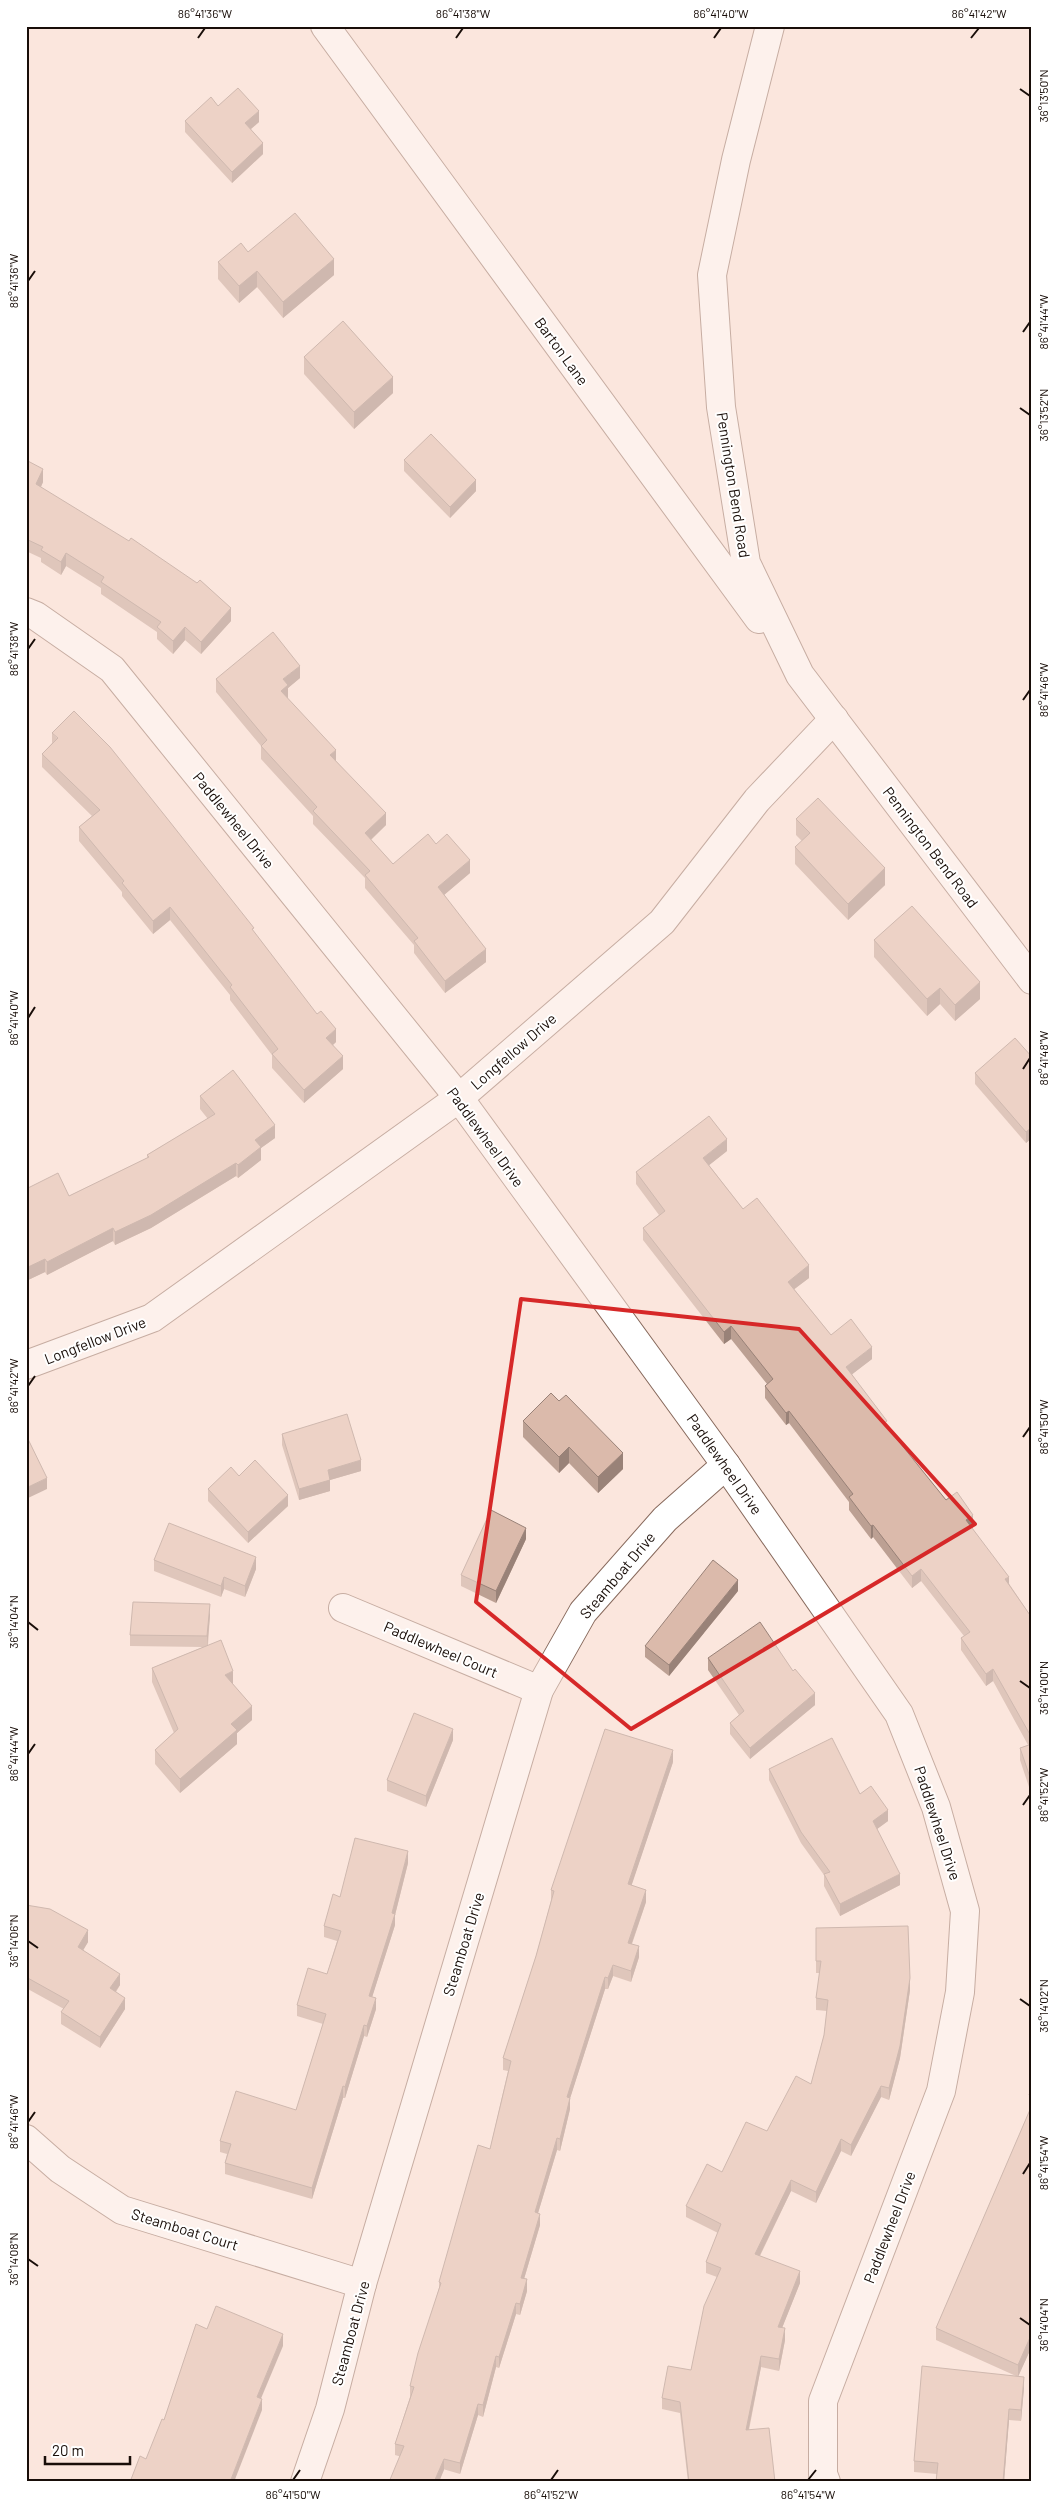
<svg xmlns="http://www.w3.org/2000/svg" width="1058" height="2508" font-family="Barlow,sans-serif">
	<style>
		.lines { fill: none; stroke-linecap: round; stroke-linejoin: round }
		.minor-casing { stroke: #87695c; stroke-width: 30 }
		.minor { stroke: #fff; stroke-width: 28 }
		.wall { fill: #bca093 }
		.shaded-wall { fill: #998278 }
		.building { fill: #dbbaab; stroke: #998278 }
		.marked { fill: none; stroke: #d62828; stroke-width: 4; stroke-linejoin: round }
		.ticks { fill: none; stroke: #190e09; stroke-width: 2 }
		.labels { text-anchor: middle; dominant-baseline: central; stroke-width: 4; stroke-linejoin: round; paint-order: stroke }
		.street-label { font-size: 15px; fill: #190e09; stroke: #fff }
		.neatline { fill: none; stroke: #190e09; stroke-width: 2 }
		.ticks-label { font-size: 12px; text-anchor: middle; fill: #190e09 }
	</style>
	<rect width="100%" height="100%" fill="#fbe6dd"/>
	<g class="lines">
		<defs>
			<g id="minor">
				<polyline points="325,26 759,619"/>
				<polyline points="770,26 736,160 712,275 721,407 746,563 800,675 1032,980"/>
				<polyline points="26,612 36,616 112,669 459,1098 726,1465 899,1714 936,1807 965,1911 960,1992 941,2091 823,2401 823,2474 826,2482"/>
				<polyline points="26,1365 152,1318 459,1098 662,922 757,800 834,719"/>
				<polyline points="343,1608 539,1690"/>
				<polyline points="26,2139 60,2169 122,2210 362,2284"/>
				<polyline points="305,2482 330,2409 362,2284 539,1690 583,1612 665,1519 726,1465"/>
			</g>
		</defs>
		<!-- minor casing -->
		<use href="#minor" class="minor-casing"/>
		<!-- minor -->
		<use href="#minor" class="minor"/>
	</g>
	<!-- wall -->
	<g class="wall">
		<polygon points="218,106 259,122 251,129 263,154 232,183 185,132 185,121"/>
		<polygon points="248,252 334,275 283,318 257,287 239,303 218,279 218,262"/>
		<polygon points="304,357 393,393 354,429 304,374"/>
		<polygon points="26,460 43,482 41,487 231,621 201,654 185,640 173,654 157,639 157,632 101,594 101,588 66,566 61,575 41,562 41,558 26,551"/>
		<polygon points="404,460 476,491 450,518 404,471"/>
		<polygon points="300,678 288,688 288,698 287,698 386,825 371,840 393,864 436,844 470,873 444,895 486,962 445,993 414,953 414,945 365,888 365,878 313,824 313,816 261,759 261,746 216,692 216,679"/>
		<polygon points="52,733 254,932 336,1042 333,1045 343,1069 304,1103 272,1068 272,1055 230,1000 230,995 170,920 153,934 122,896 122,892 79,841 79,827 92,816 42,767 42,754 52,743"/>
		<polygon points="796,819 885,885 848,920 795,864 795,847 802,841 796,835"/>
		<polygon points="874,940 980,999 955,1021 940,1004 927,1016 874,957"/>
		<polygon points="1032,1057 1032,1138 1026,1143 975,1084 975,1073"/>
		<polygon points="200,1096 275,1138 261,1148 261,1160 238,1178 236,1176 151,1228 115,1245 113,1241 47,1275 45,1272 26,1281 26,1189 69,1196 147,1158 147,1155 208,1119 200,1109"/>
		<polygon points="727,1151 709,1165 743,1209 809,1278 794,1289 831,1335 872,1359 852,1374 887,1427 946,1500 973,1527 972,1528 1032,1618 1032,1796 1020,1760 1020,1748 1028,1745 993,1681 986,1686 961,1650 961,1638 964,1636 921,1581 912,1588 873,1537 871,1539 849,1510 849,1502 789,1423 786,1425 765,1398 765,1386 767,1384 731,1339 724,1344 643,1240 643,1228 659,1215 636,1184 636,1172"/>
		<polygon points="559,1401 623,1469 598,1493 569,1463 559,1473 523,1437 523,1421"/>
		<polygon points="282,1434 361,1471 330,1480 330,1491 299,1500 282,1445"/>
		<polygon points="239,1476 288,1506 248,1543 208,1501 208,1489"/>
		<polygon points="526,1539 496,1603 461,1586 461,1575"/>
		<polygon points="154,1560 256,1569 245,1597 224,1589 221,1597 154,1571"/>
		<polygon points="738,1591 669,1676 645,1657 645,1646"/>
		<polygon points="210,1615 208,1645 233,1684 252,1720 237,1733 237,1744 180,1793 155,1764 155,1750 174,1733 152,1682 152,1668 203,1647 130,1646 130,1635"/>
		<polygon points="708,1658 815,1705 750,1759 730,1734 730,1723 739,1715 708,1670"/>
		<polygon points="453,1740 426,1807 387,1791 387,1780"/>
		<polygon points="673,1762 631,1886 646,1902 632,1944 639,1957 631,1982 613,1976 608,1989 605,1989 570,2098 570,2109 560,2151 557,2150 538,2213 540,2225 524,2279 527,2291 520,2315 516,2314 499,2368 496,2367 483,2417 478,2415 460,2474 395,2455 395,2444 410,2397 410,2386 439,2288 439,2282 490,2149 508,2071 503,2070 503,2058 536,1956 551,1901 551,1890"/>
		<polygon points="769,1769 860,1794 888,1821 877,1829 900,1885 840,1916 824,1886 824,1875 801,1843 769,1780"/>
		<polygon points="408,1863 395,1915 395,1925 372,1997 376,2009 367,2037 364,2036 345,2098 343,2098 312,2199 225,2174 225,2163 227,2154 220,2152 220,2141 296,2110 323,2024 297,2016 297,2005 327,1974 337,1941 324,1937 324,1926 340,1897"/>
		<polygon points="26,1905 88,1942 83,1950 120,1985 116,1992 125,2009 100,2048 61,2024 61,2012 64,2009 26,1988"/>
		<polygon points="816,1928 910,1990 900,2058 889,2100 881,2097 851,2156 841,2151 816,2203 791,2191 760,2256 800,2283 782,2328 785,2340 779,2371 761,2367 749,2430 775,2482 688,2482 680,2413 662,2409 662,2398 691,2370 717,2277 706,2273 706,2262 718,2233 686,2217 686,2206 767,2131 811,2084 824,2035 827,2011 816,2010 816,1998 820,1973 816,1973"/>
		<polygon points="1032,2087 1032,2346 1018,2376 1024,2388 1021,2421 1009,2420 1004,2482 936,2482 937,2474 914,2472 914,2461 1016,2376 936,2340 936,2328 1031,2108 1029,2107 1029,2095"/>
	</g>
	<!-- shaded-wall -->
	<g class="shaded-wall">
		<polygon points="259,111 259,122 245,134 245,123"/>
		<polygon points="263,143 263,154 232,183 232,172"/>
		<polygon points="334,259 334,275 283,318 283,302"/>
		<polygon points="257,271 257,287 239,303 239,286"/>
		<polygon points="393,377 393,393 354,429 354,412"/>
		<polygon points="43,469 43,482 36,497 36,484"/>
		<polygon points="476,480 476,491 450,518 450,507"/>
		<polygon points="66,553 66,566 61,575 61,562"/>
		<polygon points="231,608 231,621 201,654 201,642"/>
		<polygon points="185,627 185,640 173,654 173,641"/>
		<polygon points="300,666 300,678 288,688 288,698 281,704 281,691 283,679"/>
		<polygon points="28,685 28,698 26,700 26,687"/>
		<polygon points="336,750 336,763 330,755"/>
		<polygon points="386,813 386,825 365,845 365,833"/>
		<polygon points="470,860 470,873 438,900 438,887"/>
		<polygon points="885,868 885,885 848,920 848,904"/>
		<polygon points="170,907 170,920 153,934 153,921"/>
		<polygon points="486,949 486,962 445,993 445,981"/>
		<polygon points="980,982 980,999 955,1021 955,1005"/>
		<polygon points="940,988 940,1004 927,1016 927,999"/>
		<polygon points="336,1029 336,1042 326,1051 326,1038"/>
		<polygon points="343,1056 343,1069 304,1103 304,1090"/>
		<polygon points="275,1125 275,1138 261,1148 261,1160 238,1178 238,1165 255,1140"/>
		<polygon points="1032,1127 1032,1138 1026,1143 1026,1132"/>
		<polygon points="727,1139 727,1151 703,1170 703,1158"/>
		<polygon points="236,1163 236,1176 151,1228 115,1245 115,1232"/>
		<polygon points="113,1228 113,1241 47,1275 47,1262"/>
		<polygon points="45,1259 45,1272 26,1281 26,1268"/>
		<polygon points="809,1265 809,1278 788,1294 788,1282"/>
		<polygon points="731,1326 731,1339 724,1344 724,1332"/>
		<polygon points="872,1347 872,1359 846,1379 846,1367"/>
		<polygon points="789,1411 789,1423 786,1425 786,1413"/>
		<polygon points="569,1447 569,1463 559,1473 559,1457"/>
		<polygon points="623,1453 623,1469 598,1493 598,1477"/>
		<polygon points="361,1460 361,1471 330,1480 330,1491 299,1500 299,1489 328,1470"/>
		<polygon points="47,1478 47,1489 26,1499 26,1488"/>
		<polygon points="288,1495 288,1506 248,1543 248,1532"/>
		<polygon points="973,1515 973,1527 966,1532 966,1520"/>
		<polygon points="873,1525 873,1537 871,1539 871,1526"/>
		<polygon points="526,1528 526,1539 496,1603 496,1591"/>
		<polygon points="256,1557 256,1569 245,1597 245,1586"/>
		<polygon points="921,1569 921,1581 912,1588 912,1576"/>
		<polygon points="224,1577 224,1589 221,1597 221,1586"/>
		<polygon points="1009,1577 1009,1589 1005,1579"/>
		<polygon points="738,1580 738,1591 669,1676 669,1665"/>
		<polygon points="210,1604 210,1615 207,1647 207,1636"/>
		<polygon points="993,1669 993,1681 986,1686 986,1674"/>
		<polygon points="233,1671 233,1685 225,1675"/>
		<polygon points="815,1693 815,1705 750,1759 750,1748"/>
		<polygon points="252,1706 252,1720 237,1733 237,1744 180,1793 180,1779 231,1724"/>
		<polygon points="453,1729 453,1740 426,1807 426,1796"/>
		<polygon points="673,1750 673,1762 628,1896 628,1884"/>
		<polygon points="888,1810 888,1821 873,1832 873,1821"/>
		<polygon points="408,1851 408,1863 395,1915 395,1925 369,2007 369,1996 392,1913"/>
		<polygon points="900,1874 900,1885 840,1916 840,1904"/>
		<polygon points="646,1890 646,1902 628,1954 628,1943"/>
		<polygon points="88,1930 88,1942 78,1959 78,1947"/>
		<polygon points="639,1946 639,1957 631,1982 631,1971"/>
		<polygon points="613,1965 613,1976 608,1989 608,1978"/>
		<polygon points="120,1974 120,1985 110,1999 110,1988"/>
		<polygon points="605,1977 605,1989 567,2108 567,2097"/>
		<polygon points="910,1978 910,1990 900,2058 889,2100 889,2088"/>
		<polygon points="125,1998 125,2009 100,2048 100,2037"/>
		<polygon points="376,1998 376,2009 367,2037 367,2026"/>
		<polygon points="364,2025 364,2036 345,2098 345,2087"/>
		<polygon points="343,2086 343,2098 312,2199 312,2188"/>
		<polygon points="881,2086 881,2097 851,2156 851,2145"/>
		<polygon points="570,2098 570,2109 560,2151 560,2139"/>
		<polygon points="557,2138 557,2150 535,2223 535,2212"/>
		<polygon points="841,2139 841,2151 816,2203 816,2192"/>
		<polygon points="791,2180 791,2191 755,2265 755,2254"/>
		<polygon points="540,2214 540,2225 521,2289 521,2278"/>
		<polygon points="800,2271 800,2283 778,2338 778,2327"/>
		<polygon points="527,2279 527,2291 520,2315 520,2304"/>
		<polygon points="516,2303 516,2314 499,2368 499,2357"/>
		<polygon points="785,2328 785,2340 779,2371 779,2359"/>
		<polygon points="1032,2333 1032,2346 1018,2377 1018,2365"/>
		<polygon points="283,2334 283,2346 257,2408 257,2397"/>
		<polygon points="496,2356 496,2367 483,2417 483,2405"/>
		<polygon points="761,2356 761,2367 746,2442 746,2430"/>
		<polygon points="1024,2377 1024,2388 1021,2421 1021,2410"/>
		<polygon points="262,2399 262,2410 234,2482 230,2482"/>
		<polygon points="478,2404 478,2415 460,2474 460,2463"/>
		<polygon points="1009,2409 1009,2420 1004,2482 1003,2482"/>
		<polygon points="444,2459 444,2470 439,2482 434,2482"/>
	</g>
	<!-- building -->
	<g class="building">
		<polygon points="238,88 259,111 245,123 263,143 232,172 185,121 211,97 218,106"/>
		<polygon points="295,213 334,259 283,302 257,271 239,286 218,262 241,243 248,252"/>
		<polygon points="343,321 393,377 354,412 304,357"/>
		<polygon points="431,434 476,480 450,507 404,460"/>
		<polygon points="26,460 43,469 36,484 129,541 131,538 197,583 200,580 231,608 201,642 185,627 173,641 157,627 161,622 101,582 104,577 66,553 61,562 41,550 43,547 26,539"/>
		<polygon points="273,632 300,666 283,679 288,685 281,691 336,750 330,755 386,813 365,833 393,864 428,834 436,844 447,834 470,860 438,887 486,949 445,981 414,941 418,938 365,875 370,871 313,811 317,807 261,746 267,740 216,679"/>
		<polygon points="74,711 110,747 166,817 254,928 252,929 317,1014 321,1011 336,1029 326,1038 343,1056 304,1090 272,1054 278,1049 230,987 232,985 170,907 153,921 122,883 124,881 79,827 100,810 42,754 58,738 52,733"/>
		<polygon points="818,798 885,868 848,904 795,847 810,833 796,819"/>
		<polygon points="912,906 980,982 955,1005 940,988 927,999 874,940"/>
		<polygon points="1015,1038 1032,1057 1032,1077 1030,1078 1032,1081 1032,1127 1026,1132 975,1073"/>
		<polygon points="233,1070 275,1125 255,1140 261,1147 238,1165 236,1163 151,1215 115,1232 113,1228 47,1262 45,1259 26,1268 26,1189 58,1173 69,1196 149,1157 147,1155 215,1114 200,1096"/>
		<polygon points="709,1116 727,1139 703,1158 743,1209 757,1198 809,1265 788,1282 831,1335 851,1319 872,1347 846,1367 887,1421 884,1423 946,1500 957,1492 973,1515 966,1520 1009,1577 1005,1579 1032,1618 1032,1738 993,1669 986,1674 961,1638 970,1632 921,1569 912,1576 873,1525 871,1526 849,1497 853,1494 789,1411 786,1413 765,1386 773,1379 731,1326 724,1332 643,1228 665,1211 636,1172"/>
		<polygon points="551,1393 559,1401 566,1395 623,1453 598,1477 569,1447 559,1457 523,1421"/>
		<polygon points="347,1414 361,1460 328,1470 330,1480 299,1489 282,1434"/>
		<polygon points="26,1435 47,1478 26,1488"/>
		<polygon points="255,1460 288,1495 248,1532 208,1489 231,1467 239,1476"/>
		<polygon points="491,1510 526,1528 496,1591 461,1575"/>
		<polygon points="169,1523 256,1557 245,1586 224,1577 221,1586 154,1560"/>
		<polygon points="713,1560 738,1580 669,1665 645,1646"/>
		<polygon points="133,1602 210,1604 207,1636 130,1635"/>
		<polygon points="760,1622 793,1671 795,1669 815,1693 750,1748 730,1723 744,1711 708,1658"/>
		<polygon points="221,1640 233,1671 225,1675 252,1706 231,1724 237,1730 180,1779 155,1750 178,1729 152,1668"/>
		<polygon points="414,1713 453,1729 426,1796 387,1780"/>
		<polygon points="605,1729 673,1750 628,1884 646,1890 628,1943 639,1946 631,1971 613,1965 608,1978 605,1977 567,2097 570,2098 560,2139 557,2138 535,2212 540,2214 521,2278 527,2279 520,2304 516,2303 499,2357 496,2356 483,2405 478,2404 460,2463 444,2459 434,2482 389,2482 404,2446 395,2444 414,2387 410,2386 418,2353 441,2283 439,2282 478,2145 490,2149 511,2061 503,2058 536,1956 554,1891 551,1890"/>
		<polygon points="832,1738 860,1794 871,1786 888,1810 873,1821 900,1874 840,1904 824,1874 830,1872 801,1832 769,1769"/>
		<polygon points="1032,1744 1032,1783 1020,1748"/>
		<polygon points="355,1838 408,1851 392,1913 395,1914 369,1996 376,1998 367,2026 364,2025 345,2087 343,2086 312,2188 225,2163 231,2144 220,2141 236,2091 296,2110 326,2014 297,2005 308,1968 327,1974 341,1931 324,1926 333,1894 340,1897"/>
		<polygon points="26,1905 50,1909 88,1930 78,1947 120,1974 110,1988 125,1998 100,2037 61,2012 69,2001 26,1977"/>
		<polygon points="908,1926 910,1978 900,2046 889,2088 881,2086 851,2145 841,2139 816,2192 791,2180 755,2254 800,2271 778,2327 785,2328 779,2359 761,2356 746,2430 769,2428 775,2482 689,2482 680,2402 662,2398 668,2366 691,2370 704,2306 721,2268 706,2262 721,2224 686,2206 707,2164 722,2172 746,2122 767,2131 796,2076 811,2084 824,2035 828,2000 816,1998 821,1961 816,1961 816,1928"/>
		<polygon points="1032,2087 1032,2096 1029,2095"/>
		<polygon points="1032,2105 1032,2333 1018,2365 936,2328"/>
		<polygon points="216,2306 283,2334 257,2397 262,2399 230,2482 130,2482 140,2456 146,2459 162,2419 164,2420 196,2324 207,2329"/>
		<polygon points="922,2366 1024,2377 1021,2410 1009,2409 1003,2482 936,2482 938,2463 914,2461"/>
	</g>
	<!-- marked area -->
	<path d="M0 0H1058V2508H0ZM521,1299L799,1329L975,1524L631,1729L476,1602Z" fill="#fbe6dd" fill-opacity=".55" fill-rule="evenodd"/>
	<path class="marked" d="M521,1299L799,1329L975,1524L631,1729L476,1602Z"/>
	<!-- ticks -->
	<path class="ticks" d="M198,38L205,28M456,38L463,28M714,38L721,28M971,38L979,28M1020,89L1030,96M28,281L35,271M1023,332L1030,322M1020,408L1030,415M28,649L35,639M1023,700L1030,690M28,1018L35,1007M1023,1069L1030,1058M28,1386L35,1376M1023,1437L1030,1427M28,1622L38,1630M1020,1681L1030,1688M28,1754L35,1744M1023,1805L1030,1795M28,1941L38,1948M1020,1999L1030,2006M28,2122L35,2112M1023,2174L1030,2163M28,2259L38,2266M1020,2318L1030,2325M293,2480L300,2470M551,2480L558,2470M808,2480L816,2470"/>
	<g class="labels">
		<!-- street labels -->
		<g class="street-label">
			<text transform="translate(562 351) rotate(54)">Barton Lane</text>
			<text transform="translate(734 485) rotate(81)">Pennington Bend Road</text>
			<text transform="translate(234 820) rotate(51)">Paddlewheel Drive</text>
			<text transform="translate(931 847) rotate(53)">Pennington Bend Road</text>
			<text transform="translate(513 1051) rotate(-41)">Longfellow Drive</text>
			<text transform="translate(486 1137) rotate(54)">Paddlewheel Drive</text>
			<text transform="translate(95 1340) rotate(-21)">Longfellow Drive</text>
			<text transform="translate(725 1464) rotate(55)">Paddlewheel Drive</text>
			<text transform="translate(617 1575) rotate(-50)">Steamboat Drive</text>
			<text transform="translate(441 1649) rotate(23)">Paddlewheel Court</text>
			<text transform="translate(938 1823) rotate(72)">Paddlewheel Drive</text>
			<text transform="translate(463 1944) rotate(-73)">Steamboat Drive</text>
			<text transform="translate(889 2227) rotate(-69)">Paddlewheel Drive</text>
			<text transform="translate(185 2229) rotate(17)">Steamboat Court</text>
			<text transform="translate(350 2333) rotate(-75)">Steamboat Drive</text>
		</g>
	</g>
	<!-- border -->
	<rect width="1058" height="2508" fill="none" stroke="#ffffff" stroke-width="55"/>
	<!-- scale -->
	<path d="M45 2456v8h85v-8" fill="none" stroke="#190e09" stroke-width="2.5"/>
	<text x="52" y="2456" font-size="15" fill="#190e09" stroke="#ffffff" stroke-width="4" paint-order="stroke">20 m</text>
	<rect x="28" y="28" width="1002" height="2452" class="neatline"/>
	<g class="ticks-label">
		<text x="205" y="18">86°41'36"W</text>
		<text x="463" y="18">86°41'38"W</text>
		<text x="721" y="18">86°41'40"W</text>
		<text x="979" y="18">86°41'42"W</text>
		<text transform="translate(1044 96) rotate(-90)" y="4">36°13'50"N</text>
		<text transform="translate(14 281) rotate(-90)" y="4">86°41'36"W</text>
		<text transform="translate(1044 322) rotate(-90)" y="4">86°41'44"W</text>
		<text transform="translate(1044 415) rotate(-90)" y="4">36°13'52"N</text>
		<text transform="translate(14 649) rotate(-90)" y="4">86°41'38"W</text>
		<text transform="translate(1044 690) rotate(-90)" y="4">86°41'46"W</text>
		<text transform="translate(14 1018) rotate(-90)" y="4">86°41'40"W</text>
		<text transform="translate(1044 1058) rotate(-90)" y="4">86°41'48"W</text>
		<text transform="translate(14 1386) rotate(-90)" y="4">86°41'42"W</text>
		<text transform="translate(1044 1427) rotate(-90)" y="4">86°41'50"W</text>
		<text transform="translate(14 1622) rotate(-90)" y="4">36°14'04"N</text>
		<text transform="translate(1044 1688) rotate(-90)" y="4">36°14'00"N</text>
		<text transform="translate(14 1754) rotate(-90)" y="4">86°41'44"W</text>
		<text transform="translate(1044 1795) rotate(-90)" y="4">86°41'52"W</text>
		<text transform="translate(14 1941) rotate(-90)" y="4">36°14'06"N</text>
		<text transform="translate(1044 2006) rotate(-90)" y="4">36°14'02"N</text>
		<text transform="translate(14 2122) rotate(-90)" y="4">86°41'46"W</text>
		<text transform="translate(1044 2163) rotate(-90)" y="4">86°41'54"W</text>
		<text transform="translate(14 2259) rotate(-90)" y="4">36°14'08"N</text>
		<text transform="translate(1044 2325) rotate(-90)" y="4">36°14'04"N</text>
		<text x="293" y="2499">86°41'50"W</text>
		<text x="551" y="2499">86°41'52"W</text>
		<text x="808" y="2499">86°41'54"W</text>
	</g>
</svg>
